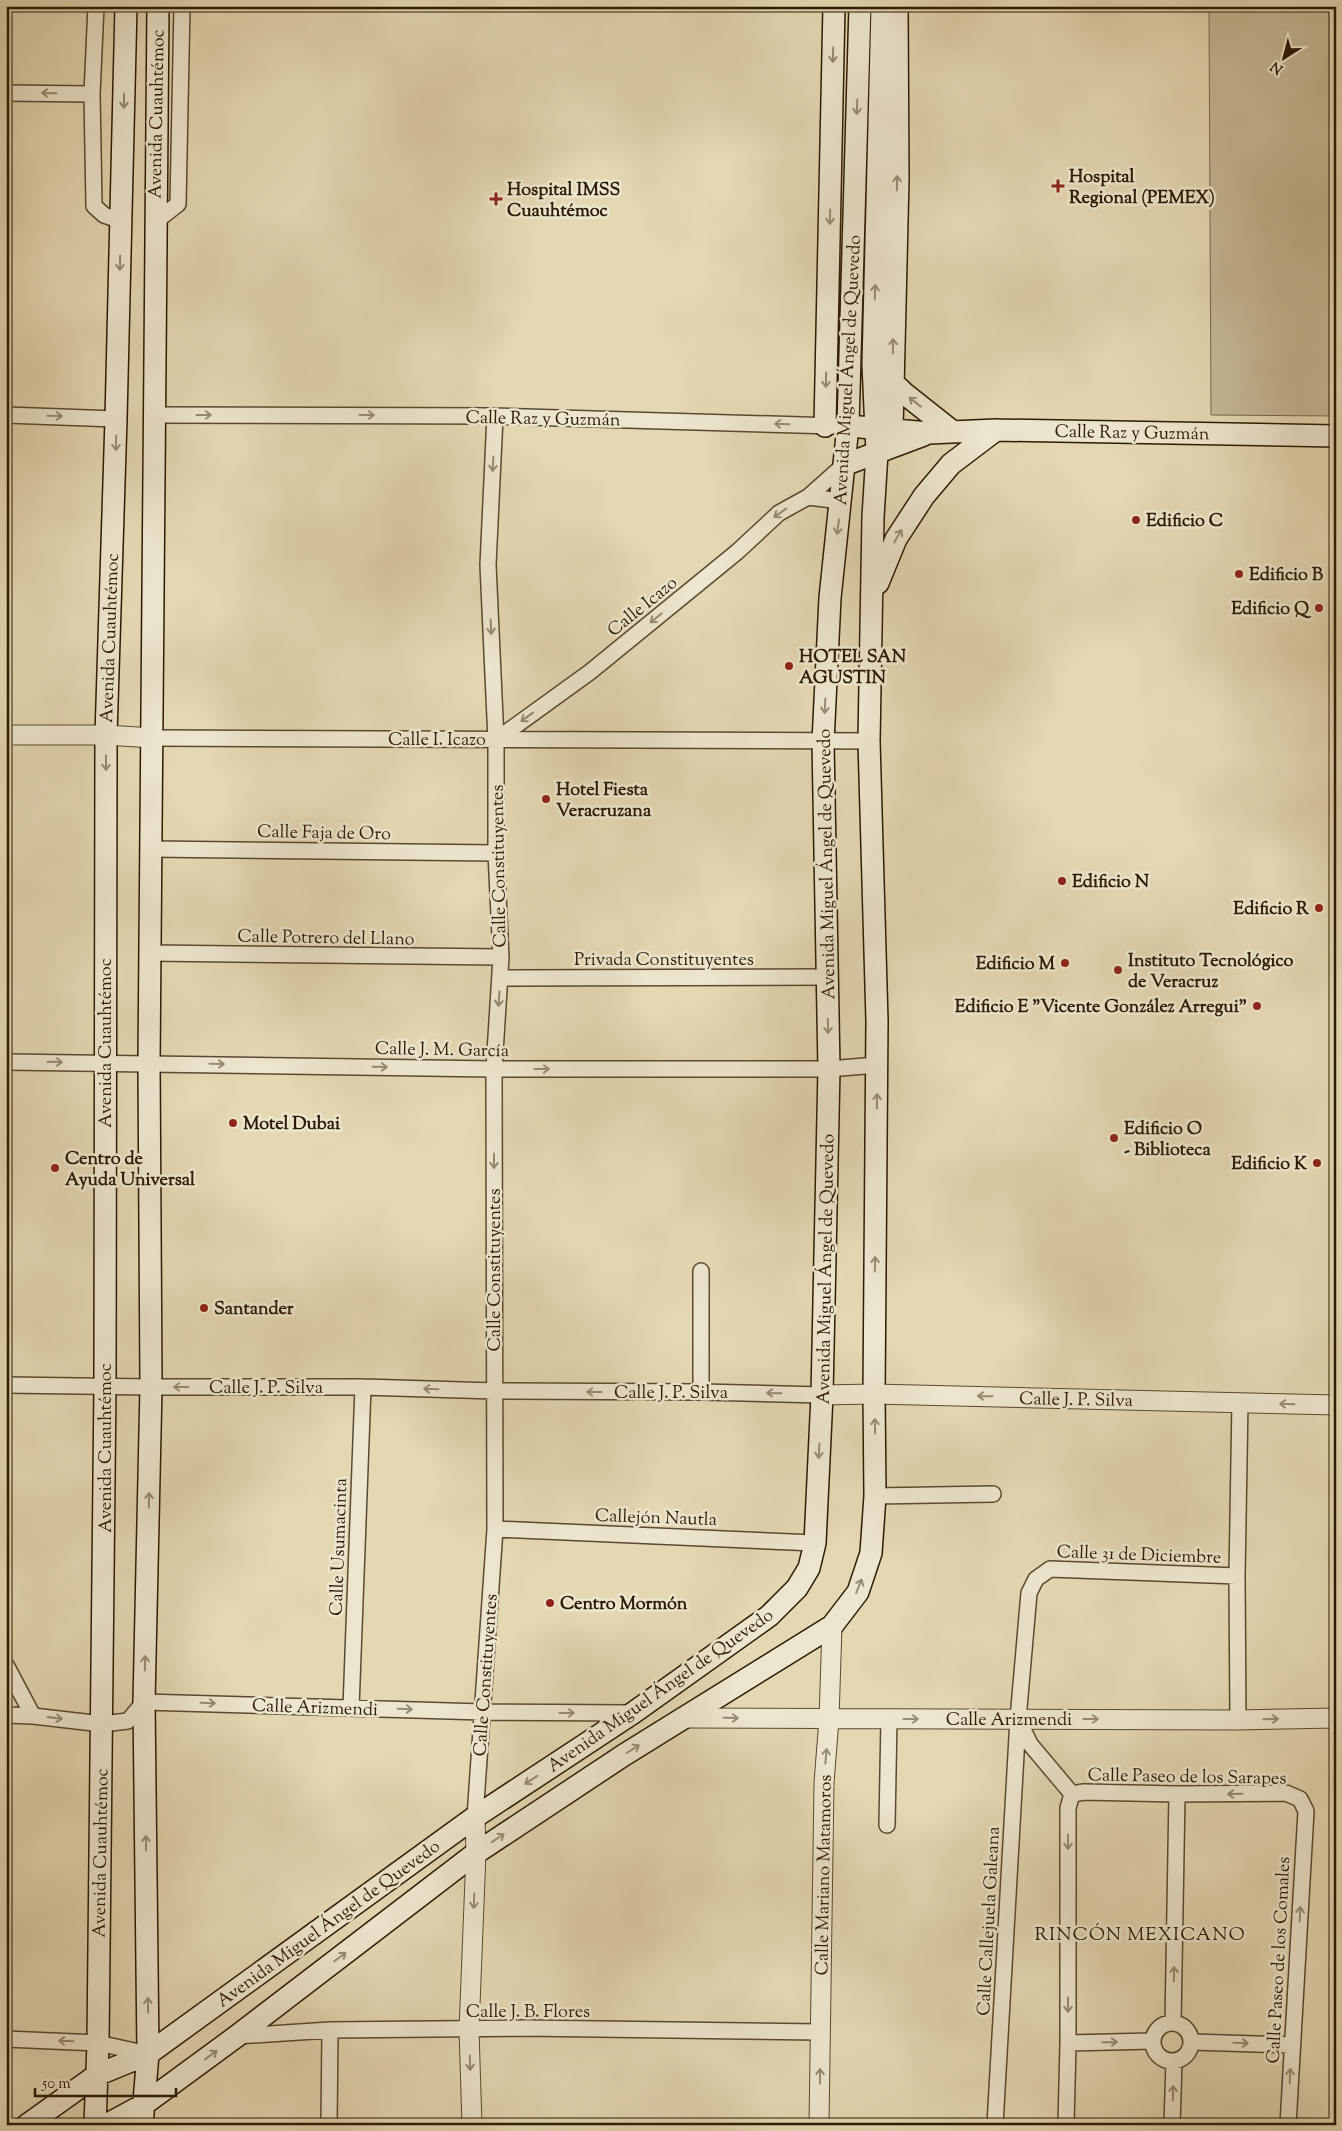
<svg xmlns="http://www.w3.org/2000/svg" width="1342" height="2131" font-family="'Sorts Mill Goudy',serif">
	<style>
		.green { fill: #c5b895; stroke: #786a4c }
		.lines { fill: none; stroke-linecap: round; stroke-linejoin: round }
		.minor-casing { stroke: #594a30; stroke-width: 18 }
		.tertiary-casing { stroke: #594a30; stroke-width: 21 }
		.secondary-casing { stroke: #2b1b04; stroke-width: 24 }
		.minor { stroke: #ede6ce; stroke-width: 15 }
		.tertiary { stroke: #ede6ce; stroke-width: 19 }
		.secondary { stroke: #ede6ce; stroke-width: 21 }
		.oneway { stroke: #968b73 }
		.poi-dot { fill: #8f2418; stroke: #ede6ce; stroke-width: 2 }
		.labels { text-anchor: middle; stroke-width: 5; stroke-linejoin: round; paint-order: stroke }
		.street-label { font-size: 18px; fill: #2b1b04; stroke: #ede6ce }
		.poi-label { font-size: 18px; font-weight: bold; fill: #2b1b04; stroke: #ede6ce; text-anchor: start }
		.neighbourhood-label { font-size: 19px; letter-spacing: 1px; fill: #2b1b04; stroke: #ede6ce }
	</style>
	<rect width="100%" height="100%" fill="#e4d8b3"/>
	<filter id="stains"><feTurbulence type="fractalNoise" baseFrequency=".004" numOctaves="4"/><feColorMatrix values="0 0 0 0 .2 0 0 0 0 .09 0 0 0 0 .02 0 0 0 .5 -.17"/></filter>
	<radialGradient id="worn" r=".72"><stop offset=".6" stop-color="#630" stop-opacity="0"/><stop offset="1" stop-color="#630" stop-opacity=".3"/></radialGradient>
	<!-- green -->
	<path class="green" d="M1209 6H1336V416L1211 415Z"/>
	<g class="lines">
		<defs>
			<path id="minor" d="M96 6 92 94 94 206 104 215 121 221
				M6 93 92 94
				M155 222 178 204 182 6
				M6 415 116 419
				M156 415 495 416 834 426
				M808 497 844 465
				M153 738 869 741
				M496 740 590 672 737 552 779 513 808 497 841 501
				M151 849 496 853
				M150 953 501 957
				M500 978 827 977
				M6 1062 494 1069H829L877 1065
				M6 1385 151 1387H363L495 1391 701 1392 822 1395
				M701 1392V1271
				M875 1496 993 1494
				M495 1529 815 1543
				M6 1665 33 1716
				M351 1708 363 1387
				M6 1715 33 1716 102 1724 128 1721 144 1702 483 1712 632 1713
				M1238 1720 1237 1576 1240 1402
				M1019 1721 1030 1744 1072 1794
				M1072 1794 1084 1792 1177 1794 1286 1793 1300 1799 1306 1811 1288 2125
				M475 1817 495 1529 494 1069 501 957 496 853V740L488 565 495 416
				M887 1825 889 1719
				M1153 2042a19 19 0 1 1 38 0a19 19 0 1 1-38 0Z
				M1173 2023 1177 1794
				M237 2036 330 2030 524 2028 820 2032
				M6 2039 98 2043 148 2054
				M1192 2042 1292 2045
				M1068 2043 1153 2041
				M329 2125 330 2030
				M995 2125 1018 1719 1029 1593 1036 1579 1050 1569 1237 1576
				M1066 2125 1068 2043V1808L1072 1794
				M1172 2125 1174 2062"/>
			<path id="tertiary" d="M6 735H106L153 738
				M822 1395 874 1394 1336 1405
				M682 1718 1238 1720 1336 1718
				M472 2125 469 2030 476 1853 475 1817
				M819 2125 824 1783 829 1719 832 1626"/>
			<path id="secondary" d="M886 376 905 394 953 432
				M825 426 834 6
				M860 427 929 433 996 430 1336 436
				M892 430 898 179 897 6
				M844 465 924 435
				M878 583 896 539 924 496 951 464 996 430
				M27 2125 97 2075 148 2054 475 1817 633 1713 769 1616 797 1588 809 1568 815 1543 822 1395 829 1069 823 742 830 598 848 426 860 6
				M95 2125 98 2043 105 1385 106 735 116 419 126 6
				M106 2125 143 2105 237 2036 476 1853 624 1755 832 1626 858 1592 871 1553 875 1496 874 1394 877 1021 869 741 873 517 877 453 873 364 882 6
				M142 2125 148 2054 144 1702 151 1387 149 1063 158 6"/>
		</defs>
		<!-- minor casing -->
		<use href="#minor" class="minor-casing"/>
		<!-- tertiary casing -->
		<use href="#tertiary" class="tertiary-casing"/>
		<!-- secondary casing -->
		<use href="#secondary" class="secondary-casing"/>
		<!-- minor -->
		<use href="#minor" class="minor"/>
		<!-- tertiary -->
		<use href="#tertiary" class="tertiary"/>
		<!-- secondary -->
		<use href="#secondary" class="secondary"/>
	</g>
	<!-- one-way arrows -->
	<defs><path id="oneway-shaft" d="M-6 0H5M1.5-3L5.5 0L1.5 3" fill="none" stroke-width="1.6" stroke-linecap="round" stroke-linejoin="round" transform="scale(1.25)"/></defs>
	<g class="oneway">
		<use href="#oneway-shaft" transform="translate(833 55) rotate(91)"/>
		<use href="#oneway-shaft" transform="translate(49 93) rotate(-179)"/>
		<use href="#oneway-shaft" transform="translate(124 101) rotate(91)"/>
		<use href="#oneway-shaft" transform="translate(857 107) rotate(92)"/>
		<use href="#oneway-shaft" transform="translate(897 183) rotate(-89)"/>
		<use href="#oneway-shaft" transform="translate(830 217) rotate(91)"/>
		<use href="#oneway-shaft" transform="translate(120 263) rotate(91)"/>
		<use href="#oneway-shaft" transform="translate(875 292) rotate(-88)"/>
		<use href="#oneway-shaft" transform="translate(893 346) rotate(-89)"/>
		<use href="#oneway-shaft" transform="translate(826 380) rotate(91)"/>
		<use href="#oneway-shaft" transform="translate(915 402) rotate(-142)"/>
		<use href="#oneway-shaft" transform="translate(204 415)"/>
		<use href="#oneway-shaft" transform="translate(367 415)"/>
		<use href="#oneway-shaft" transform="translate(55 416) rotate(1)"/>
		<use href="#oneway-shaft" transform="translate(782 424) rotate(-178)"/>
		<use href="#oneway-shaft" transform="translate(116 443) rotate(92)"/>
		<use href="#oneway-shaft" transform="translate(493 464) rotate(93)"/>
		<use href="#oneway-shaft" transform="translate(780 513) rotate(144)"/>
		<use href="#oneway-shaft" transform="translate(838 527) rotate(97)"/>
		<use href="#oneway-shaft" transform="translate(898 536) rotate(-60)"/>
		<use href="#oneway-shaft" transform="translate(656 618) rotate(141)"/>
		<use href="#oneway-shaft" transform="translate(491 627) rotate(87)"/>
		<use href="#oneway-shaft" transform="translate(825 706) rotate(93)"/>
		<use href="#oneway-shaft" transform="translate(527 717) rotate(144)"/>
		<use href="#oneway-shaft" transform="translate(106 763) rotate(90)"/>
		<use href="#oneway-shaft" transform="translate(499 999) rotate(94)"/>
		<use href="#oneway-shaft" transform="translate(828 1026) rotate(88)"/>
		<use href="#oneway-shaft" transform="translate(55 1062) rotate(1)"/>
		<use href="#oneway-shaft" transform="translate(217 1064) rotate(1)"/>
		<use href="#oneway-shaft" transform="translate(380 1067) rotate(1)"/>
		<use href="#oneway-shaft" transform="translate(542 1069)"/>
		<use href="#oneway-shaft" transform="translate(877 1101) rotate(-89)"/>
		<use href="#oneway-shaft" transform="translate(494 1161) rotate(90)"/>
		<use href="#oneway-shaft" transform="translate(875 1264) rotate(-89)"/>
		<use href="#oneway-shaft" transform="translate(181 1387) rotate(180)"/>
		<use href="#oneway-shaft" transform="translate(431 1389) rotate(-178)"/>
		<use href="#oneway-shaft" transform="translate(594 1392) rotate(-180)"/>
		<use href="#oneway-shaft" transform="translate(774 1393) rotate(-179)"/>
		<use href="#oneway-shaft" transform="translate(985 1396) rotate(-179)"/>
		<use href="#oneway-shaft" transform="translate(1287 1404) rotate(-178)"/>
		<use href="#oneway-shaft" transform="translate(875 1426) rotate(-91)"/>
		<use href="#oneway-shaft" transform="translate(819 1451) rotate(93)"/>
		<use href="#oneway-shaft" transform="translate(149 1500) rotate(-89)"/>
		<use href="#oneway-shaft" transform="translate(859 1586) rotate(-68)"/>
		<use href="#oneway-shaft" transform="translate(145 1663) rotate(-89)"/>
		<use href="#oneway-shaft" transform="translate(208 1703) rotate(2)"/>
		<use href="#oneway-shaft" transform="translate(405 1709) rotate(2)"/>
		<use href="#oneway-shaft" transform="translate(567 1713)"/>
		<use href="#oneway-shaft" transform="translate(55 1718) rotate(7)"/>
		<use href="#oneway-shaft" transform="translate(731 1718) rotate(1)"/>
		<use href="#oneway-shaft" transform="translate(911 1719)"/>
		<use href="#oneway-shaft" transform="translate(1091 1719)"/>
		<use href="#oneway-shaft" transform="translate(1271 1719) rotate(-1)"/>
		<use href="#oneway-shaft" transform="translate(633 1749) rotate(-32)"/>
		<use href="#oneway-shaft" transform="translate(826 1756) rotate(-85)"/>
		<use href="#oneway-shaft" transform="translate(531 1780) rotate(147)"/>
		<use href="#oneway-shaft" transform="translate(1235 1794) rotate(179)"/>
		<use href="#oneway-shaft" transform="translate(498 1838) rotate(-34)"/>
		<use href="#oneway-shaft" transform="translate(1068 1842) rotate(90)"/>
		<use href="#oneway-shaft" transform="translate(146 1843) rotate(-91)"/>
		<use href="#oneway-shaft" transform="translate(474 1901) rotate(92)"/>
		<use href="#oneway-shaft" transform="translate(1300 1914) rotate(-87)"/>
		<use href="#oneway-shaft" transform="translate(340 1957) rotate(-37)"/>
		<use href="#oneway-shaft" transform="translate(1174 1974) rotate(-89)"/>
		<use href="#oneway-shaft" transform="translate(148 2005) rotate(-91)"/>
		<use href="#oneway-shaft" transform="translate(1068 2005) rotate(90)"/>
		<use href="#oneway-shaft" transform="translate(66 2041) rotate(-178)"/>
		<use href="#oneway-shaft" transform="translate(1110 2042) rotate(-1)"/>
		<use href="#oneway-shaft" transform="translate(1241 2043) rotate(2)"/>
		<use href="#oneway-shaft" transform="translate(211 2055) rotate(-36)"/>
		<use href="#oneway-shaft" transform="translate(470 2063) rotate(89)"/>
		<use href="#oneway-shaft" transform="translate(820 2076) rotate(-89)"/>
		<use href="#oneway-shaft" transform="translate(1290 2076) rotate(-88)"/>
		<use href="#oneway-shaft" transform="translate(1173 2093) rotate(-89)"/>
	</g>
	<!-- markers -->
	<g class="poi-dot">
		<path d="M1055.5 178.5h5v5h5v5h-5v5h-5v-5h-5v-5h5z"/>
		<path d="M493.5 191.5h5v5h5v5h-5v5h-5v-5h-5v-5h5z"/>
		<circle cx="1136" cy="520" r="5"/>
		<circle cx="1239" cy="574" r="5"/>
		<circle cx="1319" cy="608" r="5"/>
		<circle cx="789" cy="666" r="5"/>
		<circle cx="546" cy="799" r="5"/>
		<circle cx="1062" cy="881" r="5"/>
		<circle cx="1319" cy="908" r="5"/>
		<circle cx="1065" cy="963" r="5"/>
		<circle cx="1118" cy="970" r="5"/>
		<circle cx="1257" cy="1006" r="5"/>
		<circle cx="233" cy="1123" r="5"/>
		<circle cx="1114" cy="1138" r="5"/>
		<circle cx="1317" cy="1163" r="5"/>
		<circle cx="55" cy="1168" r="5"/>
		<circle cx="204" cy="1308" r="5"/>
		<circle cx="550" cy="1603" r="5"/>
	</g>
	<g class="labels">
		<!-- street labels -->
		<g class="street-label">
			<text transform="translate(156 114) rotate(-89)" y="6">Avenida Cuauhtémoc</text>
			<text transform="translate(847 370) rotate(-87)" y="6">Avenida Miguel Ángel de Quevedo</text>
			<text transform="translate(543 418) rotate(1)" y="6">Calle Raz y Guzmán</text>
			<text transform="translate(1132 432) rotate(1)" y="6">Calle Raz y Guzmán</text>
			<text transform="translate(642 606) rotate(-39)" y="6">Calle Icazo</text>
			<text transform="translate(109 638) rotate(-88)" y="6">Avenida Cuauhtémoc</text>
			<text x="437" y="745">Calle I. Icazo</text>
			<text transform="translate(324 832) rotate(1)" y="6">Calle Faja de Oro</text>
			<text transform="translate(826 864) rotate(-91)" y="6">Avenida Miguel Ángel de Quevedo</text>
			<text transform="translate(498 866) rotate(-91)" y="6">Calle Constituyentes</text>
			<text transform="translate(326 937) rotate(1)" y="6">Calle Potrero del Llano</text>
			<text x="664" y="965">Privada Constituyentes</text>
			<text transform="translate(105 1043) rotate(-90)" y="6">Avenida Cuauhtémoc</text>
			<text transform="translate(442 1049) rotate(1)" y="6">Calle J. M. García</text>
			<text transform="translate(825 1269) rotate(-89)" y="6">Avenida Miguel Ángel de Quevedo</text>
			<text transform="translate(494 1270) rotate(-90)" y="6">Calle Constituyentes</text>
			<text x="266" y="1393">Calle J. P. Silva</text>
			<text x="671" y="1398">Calle J. P. Silva</text>
			<text transform="translate(1076 1399) rotate(1)" y="6">Calle J. P. Silva</text>
			<text transform="translate(105 1448) rotate(-90)" y="6">Avenida Cuauhtémoc</text>
			<text transform="translate(656 1517) rotate(2)" y="6">Callejón Nautla</text>
			<text transform="translate(338 1547) rotate(-88)" y="6">Calle Usumacinta</text>
			<text transform="translate(1139 1554) rotate(2)" y="6">Calle 31 de Diciembre</text>
			<text transform="translate(485 1675) rotate(-86)" y="6">Calle Constituyentes</text>
			<text transform="translate(660 1690) rotate(-35)" y="6">Avenida Miguel Ángel de Quevedo</text>
			<text transform="translate(315 1707) rotate(2)" y="6">Calle Arizmendi</text>
			<text x="1009" y="1725">Calle Arizmendi</text>
			<text transform="translate(1187 1776) rotate(1)" y="6">Calle Paseo de los Sarapes</text>
			<text transform="translate(100 1853) rotate(-89)" y="6">Avenida Cuauhtémoc</text>
			<text transform="translate(823 1875) rotate(-89)" y="6">Calle Mariano Matamoros</text>
			<text transform="translate(988 1921) rotate(-87)" y="6">Calle Callejuela Galeana</text>
			<text transform="translate(328 1923) rotate(-36)" y="6">Avenida Miguel Ángel de Quevedo</text>
			<text transform="translate(1278 1960) rotate(-87)" y="6">Calle Paseo de los Comales</text>
			<text x="528" y="2017">Calle J. B. Flores</text>
		</g>
		<!-- poi labels -->
		<g class="poi-label">
			<text x="1069" y="182">Hospital<tspan x="1069" dy="21">Regional (PEMEX)</tspan></text>
			<text x="507" y="195">Hospital IMSS<tspan x="507" dy="21">Cuauhtémoc</tspan></text>
			<text x="1146" y="526">Edificio C</text>
			<text x="1249" y="580">Edificio B</text>
			<text x="1309" y="614" text-anchor="end">Edificio Q</text>
			<text x="799" y="662">HOTEL SAN<tspan x="799" dy="21">AGUSTIN</tspan></text>
			<text x="556" y="795">Hotel Fiesta<tspan x="556" dy="21">Veracruzana</tspan></text>
			<text x="1072" y="887">Edificio N</text>
			<text x="1309" y="914" text-anchor="end">Edificio R</text>
			<text x="1128" y="966">Instituto Tecnológico<tspan x="1128" dy="21">de Veracruz</tspan></text>
			<text x="1055" y="969" text-anchor="end">Edificio M</text>
			<text x="1247" y="1012" text-anchor="end">Edificio E "Vicente González Arregui"</text>
			<text x="243" y="1129">Motel Dubai</text>
			<text x="1124" y="1134">Edificio O<tspan x="1124" dy="21">- Biblioteca</tspan></text>
			<text x="65" y="1164">Centro de<tspan x="65" dy="21">Ayuda Universal</tspan></text>
			<text x="1307" y="1169" text-anchor="end">Edificio K</text>
			<text x="214" y="1314">Santander</text>
			<text x="560" y="1609">Centro Mormón</text>
		</g>
		<!-- neighbourhood labels -->
		<g class="neighbourhood-label">
			<text x="1140" y="1940">RINCÓN MEXICANO</text>
		</g>
	</g>
	<!-- margin -->
	<rect width="1342" height="2131" fill="none" stroke="#e4d8b3" stroke-width="25"/>
	<rect x="8" y="8" width="1327" height="2116" fill="none" stroke="#2b1b04" stroke-width="2.5"/>
	<rect x="12" y="12" width="1317" height="2106" fill="none" stroke="#2b1b04"/>
	<!-- north arrow -->
	<g transform="translate(1284 58) rotate(216)" stroke="#ede6ce" stroke-width="4" paint-order="stroke">
	<path d="M0-4L9 19L0 12L-9 19Z" fill="#2b1b04"/>
	<text y="-8" font-size="14" font-weight="bold" text-anchor="middle" fill="#2b1b04">N</text>
	</g>
	<!-- scale -->
	<path d="M35 2088v8h141v-8" fill="none" stroke="#2b1b04" stroke-width="2.5"/>
	<text x="42" y="2088" font-size="15" fill="#2b1b04" stroke="#ede6ce" stroke-width="4" paint-order="stroke">50 m</text>
	<rect width="100%" height="100%" filter="url(#stains)"/>
	<rect width="100%" height="100%" fill="url(#worn)"/>
</svg>
